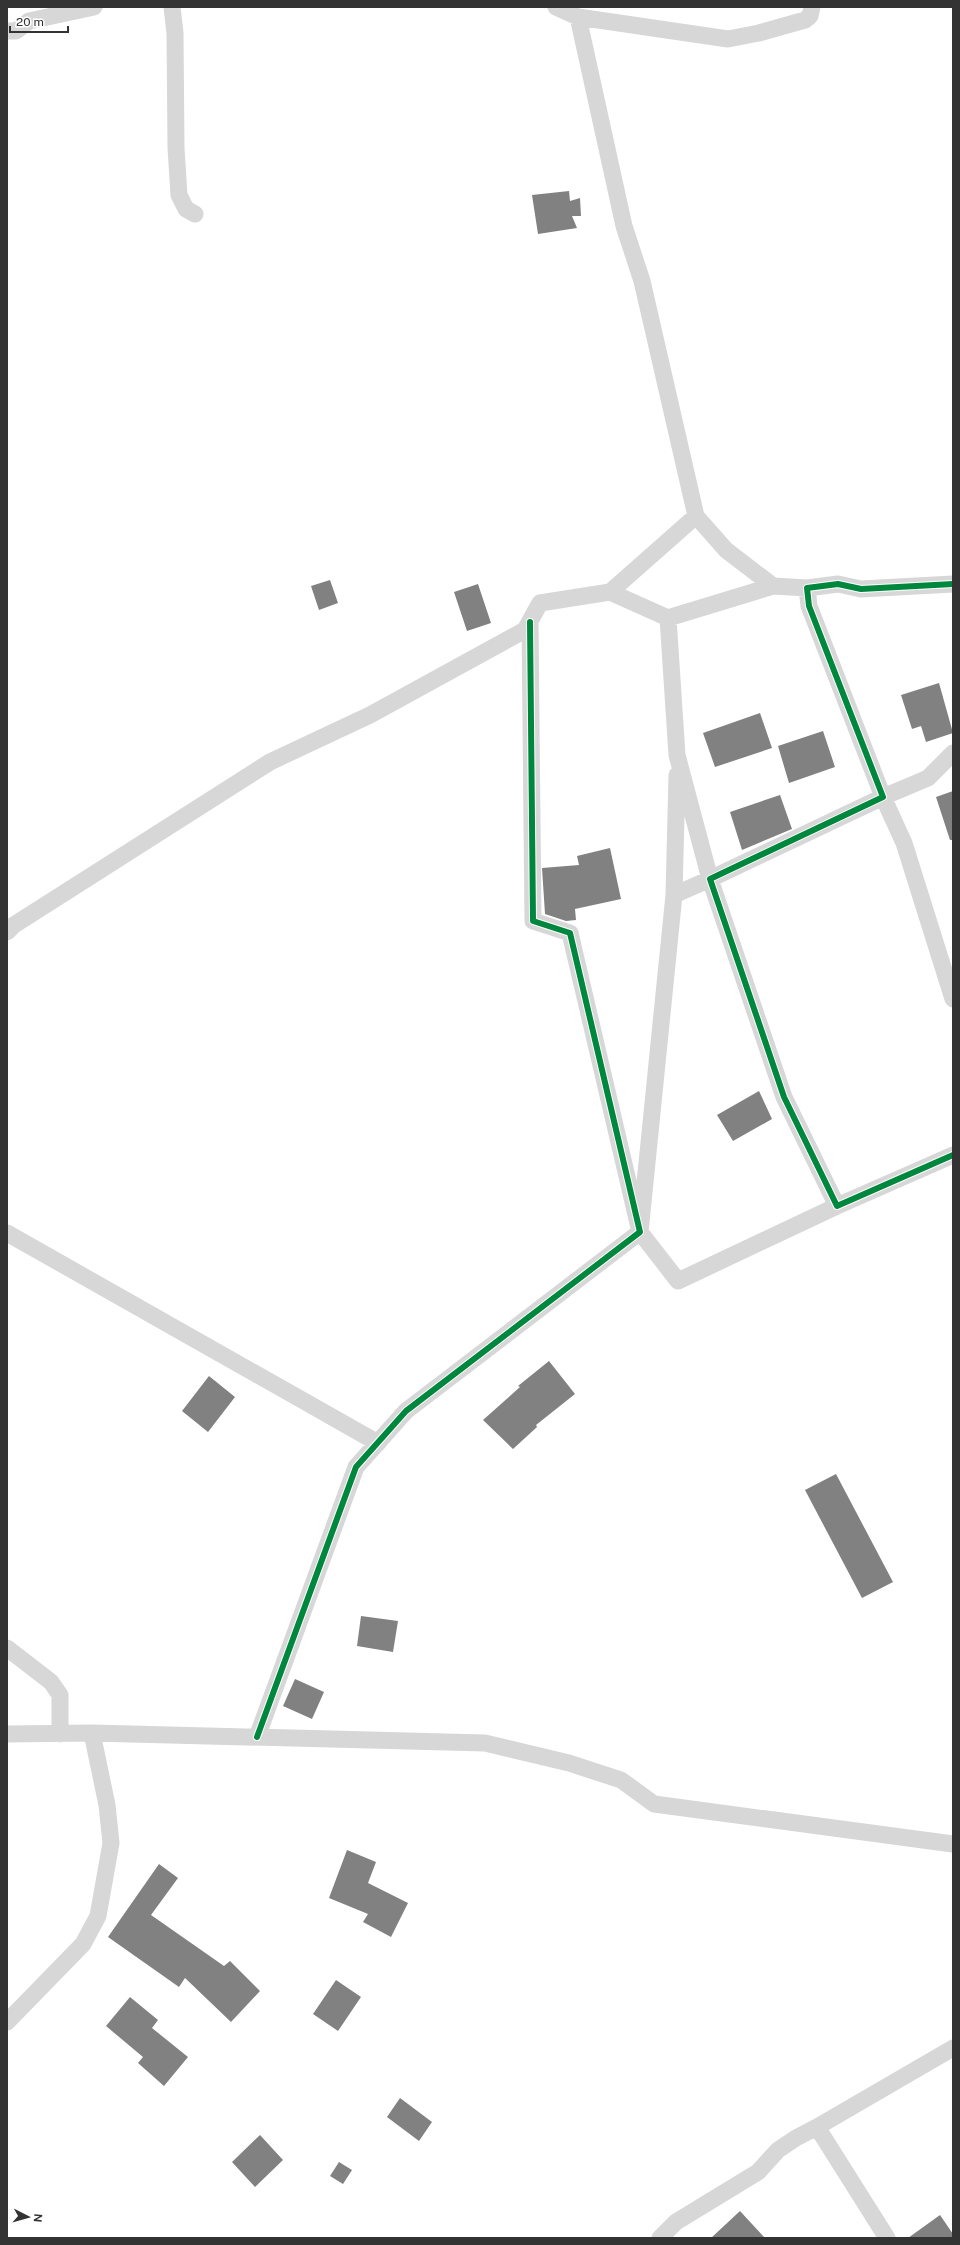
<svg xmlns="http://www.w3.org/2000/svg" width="960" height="2245" font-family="'Public Sans',sans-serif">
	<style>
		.building { fill: #818181 }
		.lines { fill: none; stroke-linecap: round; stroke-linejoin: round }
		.minor { stroke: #d7d7d7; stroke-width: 17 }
		.cycleway-casing { stroke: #fff; stroke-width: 8 }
		.cycleway { stroke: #00873e; stroke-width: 6 }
	</style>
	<rect width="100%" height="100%" fill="#fff"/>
	<!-- building -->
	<path class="building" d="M569 191 570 201 580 198 581 216H572L577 228 538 234 532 195Z
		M330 580 338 603 319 610 311 586Z
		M478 584 491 623 467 631 454 592Z
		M939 683 953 733 926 742 921 726 912 729 901 695Z
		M760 713 772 748 715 767 703 733Z
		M823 731 835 767 789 783 778 746Z
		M953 791V840H950L936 797Z
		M780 795 792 829 742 850 730 812Z
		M610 848 621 899 575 909 576 920 566 921 545 914 542 868 579 865 577 856Z
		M759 1091 772 1119 733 1141 717 1115Z
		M549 1361 575 1394 536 1425 537 1427 513 1449 483 1420 520 1387 518 1386Z
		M209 1376 235 1397 208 1432 182 1411Z
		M836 1474 893 1582 862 1598 805 1490Z
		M361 1616 398 1621 393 1652 357 1646Z
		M295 1679 324 1692 312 1719 283 1706Z
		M347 1850 376 1862 368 1883 408 1903 391 1937 363 1922 368 1914 329 1898Z
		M159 1864 178 1878 151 1915 224 1966 230 1961 260 1991 231 2022 185 1978 179 1987 108 1937Z
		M336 1980 361 1997 338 2031 313 2014Z
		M130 1997 158 2020 152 2028 188 2057 164 2086 138 2063 143 2057 106 2026Z
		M400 2098 432 2122 419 2141 387 2117Z
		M260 2135 283 2160 255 2187 232 2162Z
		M339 2162 352 2170 343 2184 330 2176Z
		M740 2211 765 2238H711Z
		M940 2215 953 2234V2238H908Z"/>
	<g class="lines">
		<!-- minor -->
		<path class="minor" d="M172 7 175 33 176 148 179 195 186 209 195 214
			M556 7 578 17 624 226 642 281 696 516 610 592
			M578 17 728 39 759 33 805 20 810 16 812 7
			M7 31H16L29 21 94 7
			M696 516 726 550 773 586
			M953 584 861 589 838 584 807 588 809 606 883 797 710 879 784 1097 837 1206 953 1155
			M668 618 677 755 710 879 674 895 640 1232 678 1281 837 1206
			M953 753 928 778 883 797 904 843 953 999
			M674 895 677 775
			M7 932 14 925 270 762 370 715 525 630 540 603 610 592 668 618 773 586 807 588
			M7 1233 378 1443
			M7 1648 51 1682 60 1695V1734
			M7 1734 92 1733 485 1743 569 1763 621 1780 654 1804 953 1844
			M257 1737 356 1467 406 1411 640 1232 570 933 533 921 530 622
			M7 2022 83 1944 98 1916 111 1843 107 1805 92 1733
			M660 2238 676 2222 758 2172 778 2150 796 2138 817 2127
			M887 2238 817 2127 953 2048"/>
		<defs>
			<path id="cycleway" d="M953 584 861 589 838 584 807 588 809 606 883 797 710 879 784 1097 837 1206 953 1155
				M257 1737 356 1467 406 1411 640 1232 570 933 533 921 530 622"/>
		</defs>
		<!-- cycleway casing -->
		<use href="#cycleway" class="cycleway-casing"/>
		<!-- cycleway -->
		<use href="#cycleway" class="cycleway"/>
	</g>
	<!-- border -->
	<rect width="960" height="2245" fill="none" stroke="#333333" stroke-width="16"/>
	<!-- north arrow -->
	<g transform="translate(28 2217) rotate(96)" stroke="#ffffff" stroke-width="3" paint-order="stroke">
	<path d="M0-3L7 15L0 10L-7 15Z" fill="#333333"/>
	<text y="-6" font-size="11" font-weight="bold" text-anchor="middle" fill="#333333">N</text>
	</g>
	<!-- scale -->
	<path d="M10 26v6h58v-6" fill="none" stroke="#333333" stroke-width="2"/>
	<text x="16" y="26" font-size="12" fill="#333333" stroke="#ffffff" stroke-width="3" paint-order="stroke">20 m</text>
</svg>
